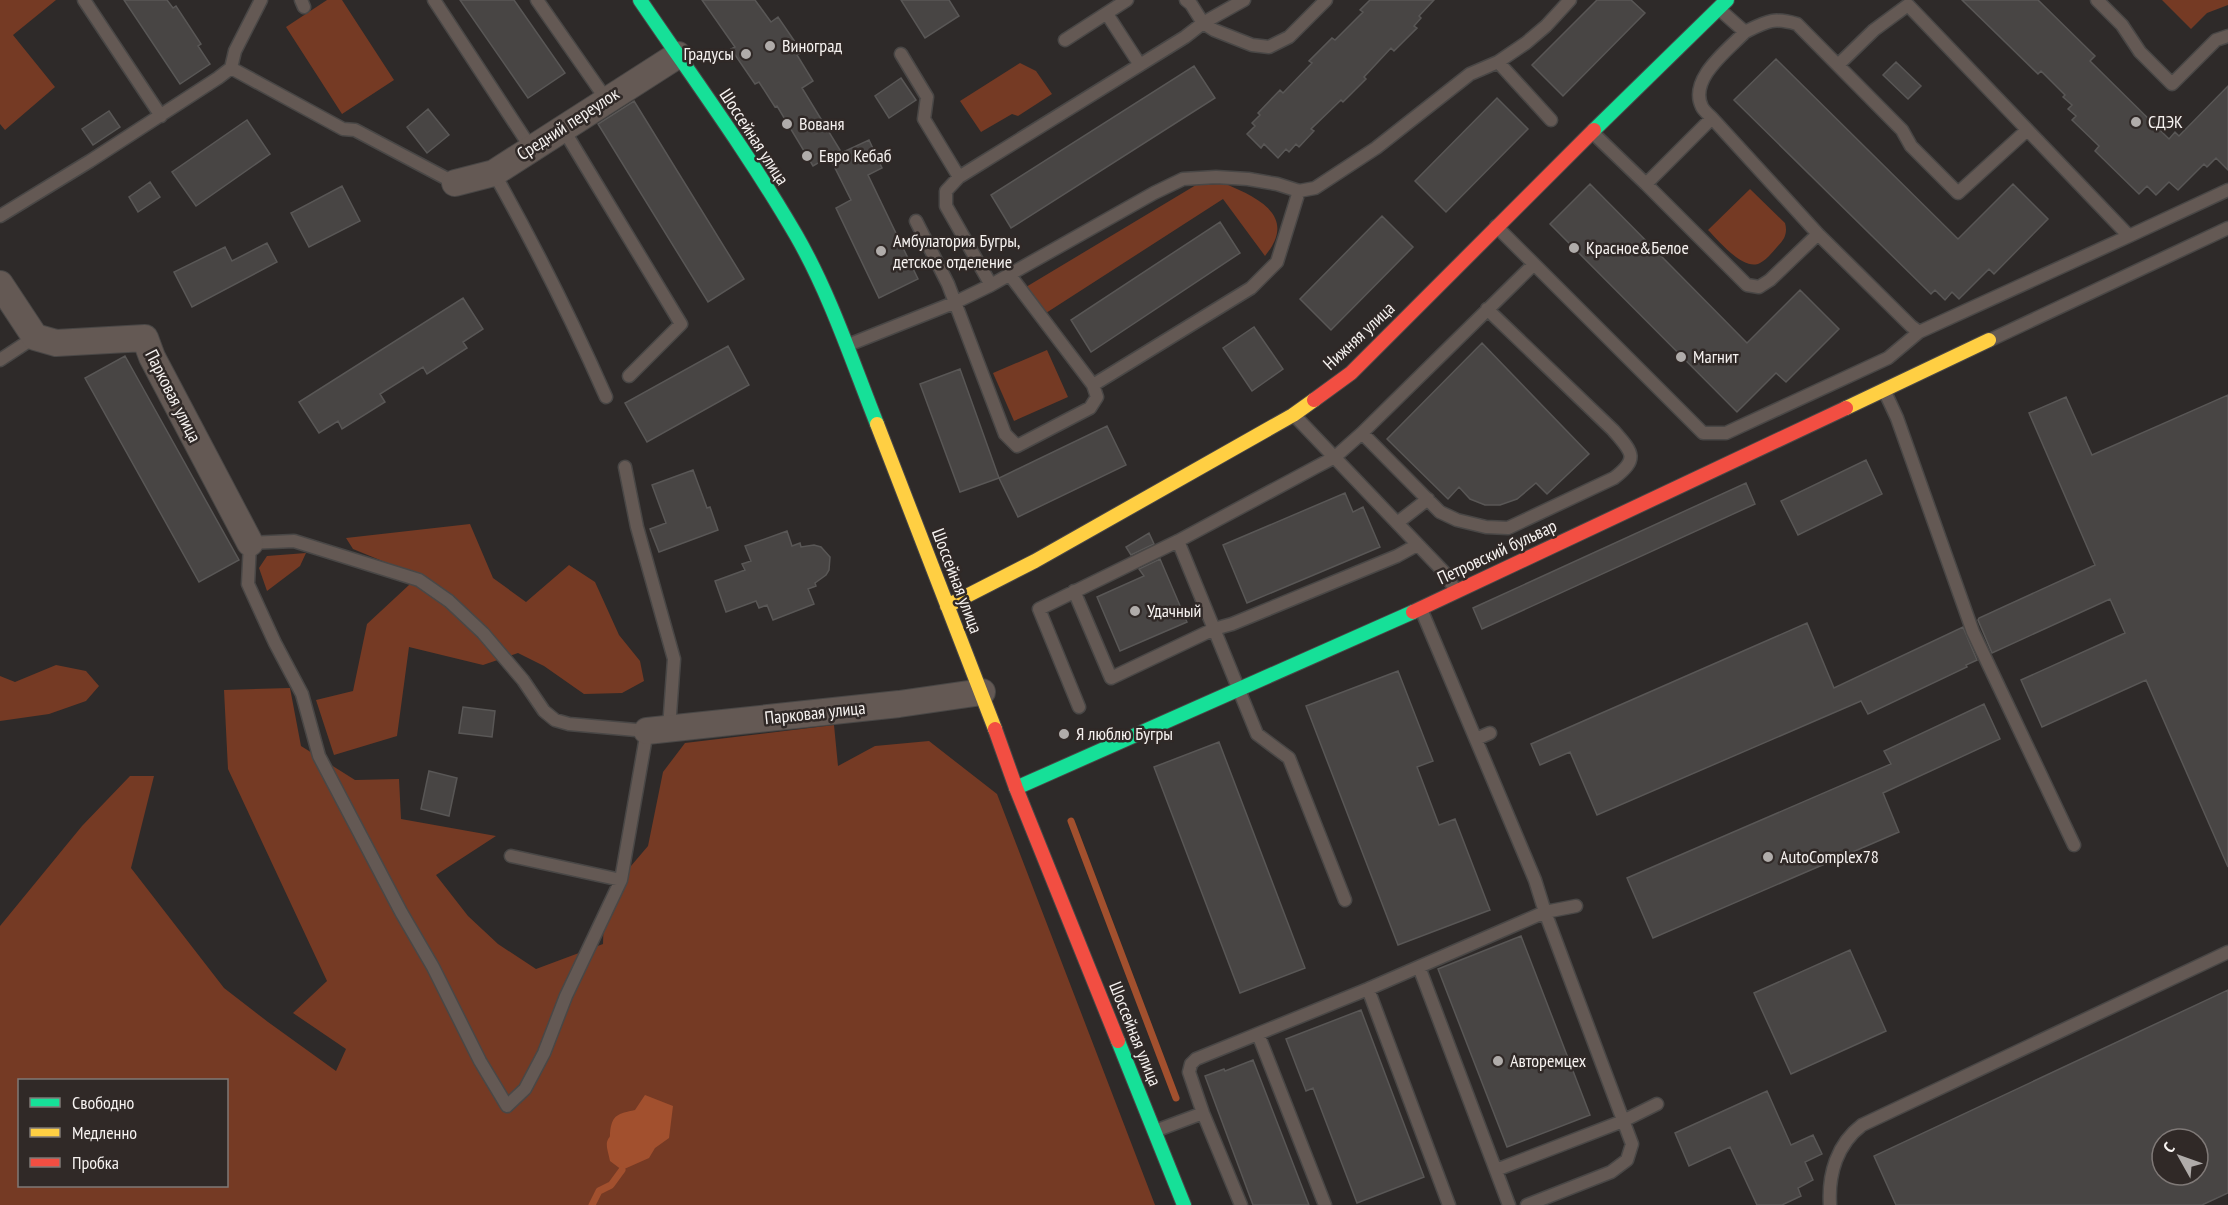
<svg xmlns="http://www.w3.org/2000/svg" width="2228" height="1205" font-family="'PT Sans Narrow',sans-serif">
	<style>
		.green { fill: #753a24; fill-rule: evenodd }
		.water { fill: #a2502e }
		.lines { fill: none; stroke-linecap: round; stroke-linejoin: round }
		.stream { stroke: #a2502e; stroke-width: 7 }
		.building { fill: #484544; stroke: #595756; stroke-width: 1.5; fill-rule: evenodd }
		.lane-casing { stroke: #494746; stroke-width: 15 }
		.street-casing { stroke: #494746; stroke-width: 28 }
		.fast-casing { stroke: #494746; stroke-width: 16 }
		.slow-casing { stroke: #494746; stroke-width: 16 }
		.jam-casing { stroke: #494746; stroke-width: 16 }
		.lane { stroke: #645954; stroke-width: 12 }
		.street { stroke: #645954; stroke-width: 26 }
		.fast { stroke: #16e098; stroke-width: 14 }
		.slow { stroke: #ffcf43; stroke-width: 14 }
		.jam { stroke: #f24e42; stroke-width: 14 }
		.poi-dot { fill: #b0acaa; stroke: #302927; stroke-width: 2 }
		.labels { text-anchor: middle; stroke-width: 5; stroke-linejoin: round; paint-order: stroke }
		.poi-label { font-size: 18px; fill: #f6f2f0; stroke: #302927; text-anchor: start }
		.street-label { font-size: 18px; fill: #f6f2f0; stroke: #302927 }
	</style>
	<rect width="100%" height="100%" fill="#2e2a29"/>
	<!-- green -->
	<path class="green" d="M0 0H56L13 35 55 87 5 130 0 124Z
		M327 0H342L394 80 342 114 286 27Z
		M2162 0H2228V5L2207 13 2191 29Z
		M1020 63 1036 71 1052 94 1018 116 1012 114 981 132 960 101Z
		M1226 184C1258 198 1298 216 1265 256L1223 199 1046 313 1026 287 1196 185Z
		M1750 189 1785 223C1788 234 1784 240 1777 247 1772 253 1766 260 1760 263 1744 272 1718 240 1708 230Z
		M1047 350 1068 397 1014 421 993 373Z
		M470 524 493 578 526 602 569 565 595 582 619 635 640 661 644 681 622 693 584 694 544 666 518 653 483 665 409 647 397 736 334 755 316 700 353 691 367 624 409 585 414 574 353 549 346 538Z
		M306 553 300 566 267 591 259 568 267 556Z
		M56 665 86 671 99 686 86 701 49 714 0 721V676L15 682Z
		M290 688 301 746 355 780 399 779 401 819 496 836 436 875 468 916 498 944 536 969 603 944 604 909 625 873 648 846 663 772 685 743 834 725 838 766 875 746 929 741 997 794 1155 1205H0V926L82 826 130 776H154L131 868 224 988 268 1022 336 1071 346 1049 293 1013 327 981 228 769 224 690ZM20 1080H226V1186H20Z"/>
	<!-- water -->
	<path class="water" d="M645 1095 673 1106 669 1138 655 1148 649 1158 622 1170 610 1161C609 1155 606 1147 607 1142 609 1135 610 1140 610 1133 612 1114 618 1114 635 1110Z"/>
	<g class="lines">
		<!-- stream -->
		<path class="stream" d="M1071 821 1176 1098
			M592 1205 599 1191 611 1185 622 1170"/>
	</g>
	<!-- building -->
	<path class="building" d="M124 0H167L173 8 176 6 201 44 198 46 210 64 180 84Z
		M460 0H514L565 73 528 98Z
		M702 0H755L771 22 778 17 802 52 797 55 813 81 802 88 840 150 813 166 777 106 775 107 759 82 755 84 731 49 735 47Z
		M901 0H949L959 16 925 38Z
		M1370 0H1434L1419 16 1421 18 1414 26 1417 28 1394 51 1391 48 1364 77 1366 79 1343 102 1341 100 1311 129 1314 131 1299 147 1296 144 1289 152 1286 149 1278 158 1264 144 1261 148 1247 134 1255 126 1252 123 1260 115 1258 113 1280 90 1283 93 1312 63 1309 61 1332 38 1335 40 1363 12 1360 10Z
		M1597 0H1631L1645 13 1563 96 1532 65Z
		M1962 0H2038L2095 56 2090 61 2169 139 2175 132 2179 136 2228 86V170L2216 158 2207 167 2204 164 2178 190 2169 182 2156 195 2147 186 2139 194 2095 151 2099 146 2072 120 2076 116 2068 109 2072 105 2063 97 2065 95 2041 71 2038 74Z
		M1776 59 1958 239 2013 184 2048 219 1994 274 1989 269 1959 299 1952 292 1945 300 1935 290 1931 294 1734 100Z
		M1896 62 1921 86 1908 99 1883 75Z
		M1194 66 1215 98 1011 228 991 195Z
		M901 78 916 100 889 118 875 96Z
		M1497 98 1528 129 1446 212 1415 181Z
		M634 101 744 279 708 302 598 124Z
		M428 109 449 135 427 153 407 127Z
		M109 111 120 127 93 145 82 129Z
		M247 120 270 154 196 206 172 172Z
		M869 140 882 168 868 175 918 279 879 298 836 208 851 200 830 158Z
		M150 182 160 197 138 212 129 197Z
		M1590 184 1747 343 1800 290 1839 329 1786 382 1776 373 1737 412 1550 224Z
		M342 186 360 221 309 247 291 213Z
		M1382 216 1413 247 1331 330 1300 299Z
		M1220 222 1240 253 1091 352 1071 320Z
		M267 243 277 262 192 307 174 272 225 247 232 261Z
		M463 298 483 329 463 342 467 348 427 374 423 367 380 394 385 402 342 429 338 421 319 433 299 402Z
		M1254 327 1283 369 1252 391 1223 348Z
		M1482 343 1589 454 1547 494 1536 483 1517 499 1500 505H1485L1470 499 1459 487 1448 499 1387 439Z
		M728 346 749 385 647 442 625 403Z
		M125 356 239 560 199 582 85 378Z
		M960 369 999 478 960 492 920 384Z
		M2228 395V867L2146 680 2042 727 2021 680 2125 633 2110 599 1992 653 1978 620 1979 618 2095 565 2029 413 2066 397 2092 455Z
		M1107 426 1126 465 1018 517 999 478Z
		M1866 460 1882 494 1798 535 1781 501Z
		M693 470 707 508 710 507 718 530 659 552 650 529 666 523 652 485Z
		M1746 483 1755 504 1482 629 1473 608Z
		M1345 493 1353 512 1363 507 1380 547 1247 603 1223 545Z
		M787 531 792 546 800 543 801 547 814 545 821 547 830 557 829 570 826 575 815 583 816 586 808 589 814 604 773 620 767 605 759 608 756 601 726 612 715 581 745 570 742 564 751 561 745 546Z
		M1149 533 1154 544 1131 555 1126 547Z
		M1160 559 1187 622 1120 651 1097 597 1144 576 1139 569Z
		M1807 623 1834 688 1963 627 1977 660 1966 665 1967 667 1868 714 1861 701 1597 815 1570 752 1540 765 1531 744Z
		M1398 671 1433 761 1417 767 1439 825 1455 819 1490 910 1398 945 1306 706Z
		M1984 704 2000 739 1883 793 1899 832 1653 938 1627 878 1891 764 1884 751Z
		M463 707 495 711 492 737 459 733Z
		M1219 742 1305 968 1240 993 1154 767Z
		M429 771 457 778 449 816 421 809Z
		M1521 936 1590 1115 1507 1147 1438 969Z
		M1850 950 1886 1031 1791 1074 1754 993Z
		M2228 990V1193L2202 1205H1896L1874 1156ZM2162 1139H2198V1175H2162Z
		M1361 1010 1424 1177 1357 1203 1313 1088 1306 1091 1286 1039Z
		M1253 1060 1309 1205H1253L1205 1076 1224 1069 1225 1071Z
		M1767 1091 1791 1145 1813 1135 1822 1154 1805 1162 1813 1180 1798 1188 1801 1196 1782 1205H1757L1730 1147 1689 1166 1675 1133Z"/>
	<g class="lines">
		<defs>
			<path id="lane" d="M84 0 161 116
				M301 0 304 7
				M434 0 531 148
				M537 0 606 99
				M1186 0 1191 4 1203 23 1214 30 1252 45 1269 47 1289 37 1326 0
				M2097 0 2122 25 2140 52 2172 84 2216 40 2228 36
				M1107 14 1140 65
				M1745 32C1767 21 1773 17 1797 24L1902 130 1911 146 1958 193 2026 131
				M1065 40 1127 0
				M901 54 927 97 924 119 959 177
				M1498 62 1551 120
				M1838 65 1874 30 1908 5 2129 236 2228 190
				M231 68 343 129 355 130 455 183
				M1712 118C1709 115 1704 111 1702 107 1688 79 1728 50 1745 32L1719 9
				M562 127 681 324 629 376
				M494 173C535 246 572 320 606 397
				M1646 184 1747 285 1759 287 1770 280 1818 234
				M0 216 90 161 218 78 231 68 235 51 261 0
				M916 221 948 284 1005 434 1017 446 1090 408 1097 397 1093 385 1009 274
				M1496 226 1703 433H1726L1888 358 1919 332 1911 326 1818 234 1712 118 1646 184 1593 133
				M991 285 946 206V191L959 177 1185 37 1203 23 1244 0
				M1919 332 2129 236
				M1990 340 2228 228
				M848 345 956 302 991 285 1154 193 1183 179 1216 177 1248 179 1277 184 1299 191 1315 188 1376 148 1470 74 1498 62 1526 43 1546 26 1570 0
				M0 360 35 337
				M1093 385 1251 288 1277 262 1299 191
				M1884 390 1897 418 1973 632 2074 845
				M1294 415 1443 571 1455 589
				M1362 433 1440 512 1457 520 1486 527 1508 528 1614 478C1640 458 1632 452 1613 430L1487 309
				M625 467 637 527 674 659 669 728
				M1397 523 1428 499
				M1178 541 1257 734 1289 758 1345 900
				M1074 591 1111 678 1214 629 1232 624 1397 556 1417 545
				M1421 609 1535 880 1545 912 1576 906
				M1079 707 1039 609 1178 541 1316 467 1335 457 1362 433 1533 265
				M1476 739 1490 733
				M511 856 621 880 647 731 569 724 555 720 544 711 523 680 483 633 449 601 419 580 294 541 250 543 248 584 275 643 302 694 319 756 401 912 433 967 480 1061 507 1106 525 1089 544 1053 566 996 621 880
				M1419 967 1509 1205
				M1368 989 1449 1205
				M1258 1034 1325 1205
				M1155 1131 1203 1113
				M1496 1170 1623 1121 1657 1104
				M1241 1205 1203 1113 1189 1072 1191 1064 1196 1059 1368 989 1545 912 1632 1144 1627 1160 1611 1172 1527 1205
				M1830 1205C1828 1174 1837 1144 1862 1125L2228 952"/>
			<path id="street" d="M455 183 494 173 678 55
				M0 284 35 337 56 343 145 338 152 357 250 543
				M647 731 899 704 982 692"/>
			<path id="fast" d="M640 0C693 78 749 154 796 235 830 294 852 361 877 424
				M1594 130 1727 0
				M1016 788 1413 612
				M1118 1041 1184 1205"/>
			<path id="slow" d="M1846 408 1989 340
				M877 424 995 729
				M947 606 1035 561 1293 415 1314 400"/>
			<path id="jam" d="M1314 400 1351 373 1594 130
				M1413 612 1846 408
				M995 729 1016 788 1118 1041"/>
		</defs>
		<!-- lane casing -->
		<use href="#lane" class="lane-casing"/>
		<!-- street casing -->
		<use href="#street" class="street-casing"/>
		<!-- fast casing -->
		<use href="#fast" class="fast-casing"/>
		<!-- slow casing -->
		<use href="#slow" class="slow-casing"/>
		<!-- jam casing -->
		<use href="#jam" class="jam-casing"/>
		<!-- lane -->
		<use href="#lane" class="lane"/>
		<!-- street -->
		<use href="#street" class="street"/>
		<!-- fast -->
		<use href="#fast" class="fast"/>
		<!-- slow -->
		<use href="#slow" class="slow"/>
		<!-- jam -->
		<use href="#jam" class="jam"/>
	</g>
	<!-- markers -->
	<g class="poi-dot">
		<circle cx="770" cy="46" r="6"/>
		<circle cx="746" cy="54" r="6"/>
		<circle cx="2136" cy="122" r="6"/>
		<circle cx="787" cy="124" r="6"/>
		<circle cx="807" cy="156" r="6"/>
		<circle cx="1574" cy="248" r="6"/>
		<circle cx="881" cy="251" r="6"/>
		<circle cx="1681" cy="357" r="6"/>
		<circle cx="1135" cy="611" r="6"/>
		<circle cx="1064" cy="734" r="6"/>
		<circle cx="1768" cy="857" r="6"/>
		<circle cx="1498" cy="1061" r="6"/>
	</g>
	<g class="labels">
		<!-- poi labels -->
		<g class="poi-label">
			<text x="782" y="52">Виноград</text>
			<text x="734" y="60" text-anchor="end">Градусы</text>
			<text x="2148" y="128">СДЭК</text>
			<text x="799" y="130">Вованя</text>
			<text x="819" y="162">Евро Кебаб</text>
			<text x="893" y="247">Амбулатория Бугры,<tspan x="893" dy="21">детское отделение</tspan></text>
			<text x="1586" y="254">Красное&amp;Белое</text>
			<text x="1693" y="363">Магнит</text>
			<text x="1147" y="617">Удачный</text>
			<text x="1076" y="740">Я люблю Бугры</text>
			<text x="1780" y="863">AutoComplex78</text>
			<text x="1510" y="1067">Авторемцех</text>
		</g>
		<!-- street labels -->
		<g class="street-label">
			<text transform="translate(568 124) rotate(-33)" y="6">Средний переулок</text>
			<text transform="translate(754 137) rotate(57)" y="6">Шоссейная улица</text>
			<text transform="translate(1359 336) rotate(-43)" y="6">Нижняя улица</text>
			<text transform="translate(173 396) rotate(63)" y="6">Парковая улица</text>
			<text transform="translate(1497 552) rotate(-25)" y="6">Петровский бульвар</text>
			<text transform="translate(957 581) rotate(69)" y="6">Шоссейная улица</text>
			<text transform="translate(815 713) rotate(-6)" y="6">Парковая улица</text>
			<text transform="translate(1135 1034) rotate(68)" y="6">Шоссейная улица</text>
		</g>
	</g>
	<!-- legend -->
	<rect x="18" y="1079" width="210" height="108" fill="#302927" stroke="#7f7977" stroke-width="1.5"/>
	<rect x="30" y="1098" width="30" height="9" fill="#16e098" stroke="#7f7977" stroke-width="1.5"/>
	<text x="72" y="1109" font-size="18" fill="#f6f2f0">Свободно</text>
	<rect x="30" y="1128" width="30" height="9" fill="#ffcf43" stroke="#7f7977" stroke-width="1.5"/>
	<text x="72" y="1139" font-size="18" fill="#f6f2f0">Медленно</text>
	<rect x="30" y="1158" width="30" height="9" fill="#f24e42" stroke="#7f7977" stroke-width="1.5"/>
	<text x="72" y="1169" font-size="18" fill="#f6f2f0">Пробка</text>
	<!-- north arrow -->
	<g transform="translate(2180 1157) rotate(310)"><circle r="28" fill="#302927" stroke="#7f7977" stroke-width="1.5"/>
	<path d="M0-4.5L10 22L0 15L-10 22Z" fill="#b0acaa"/>
	<text y="-9" font-size="16" font-weight="bold" text-anchor="middle" fill="#f6f2f0">С</text>
	</g>
</svg>
